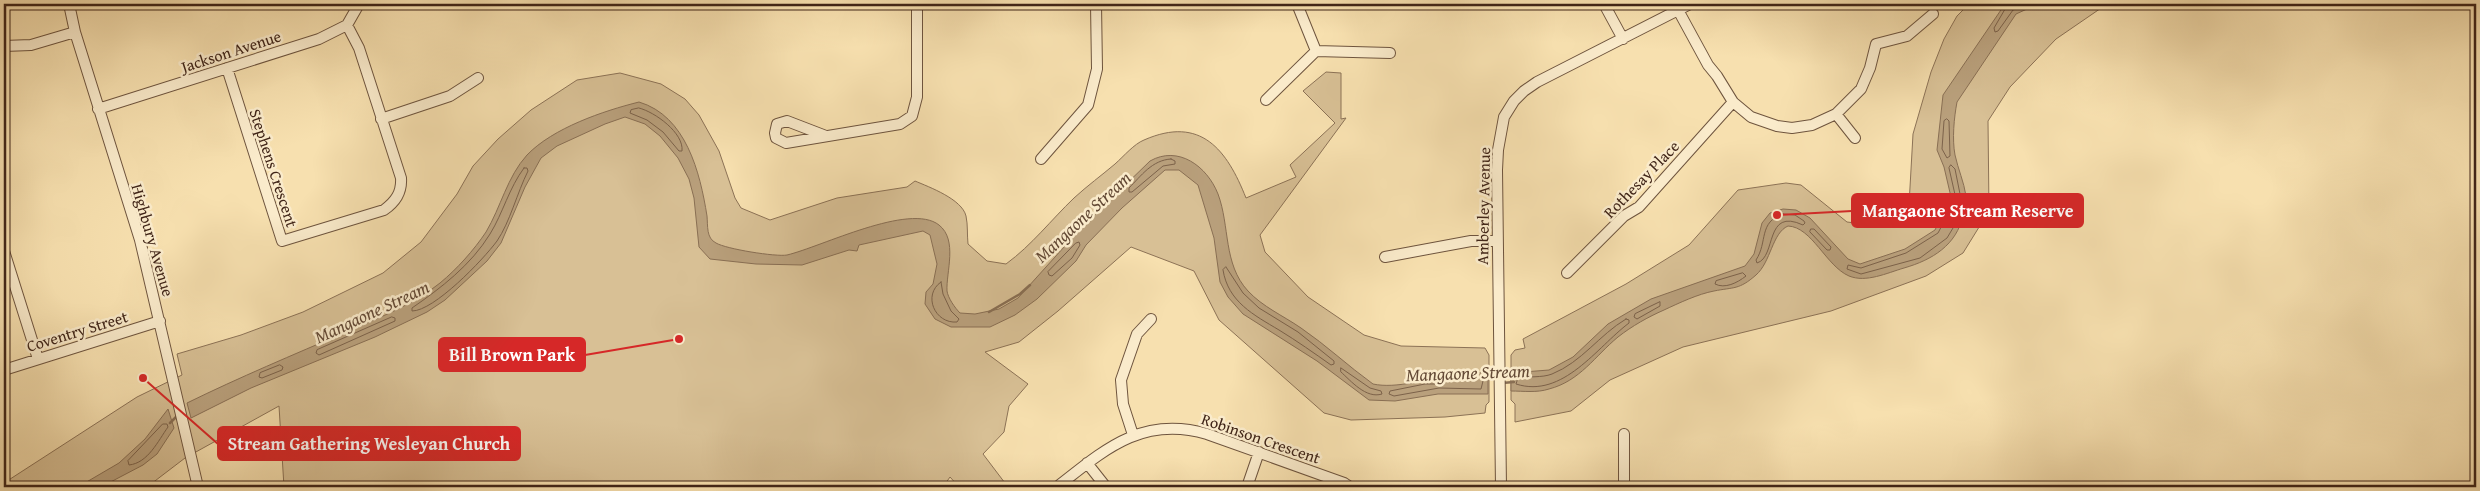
<svg xmlns="http://www.w3.org/2000/svg" width="2480" height="491" font-family="'Gentium Book Plus',serif">
	<style>
		.green { fill: #d8c095; stroke: #8c7256 }
		.water { fill: #b9a07c; stroke: #896f54 }
		.lines { fill: none; stroke-linecap: round; stroke-linejoin: round }
		.shore { stroke: #7c624a; stroke-width: 1 }
		.stream { stroke: #896f54; stroke-width: 2.5 }
		.minor-casing { stroke: #6e543e; stroke-width: 12 }
		.minor { stroke: #faebcb; stroke-width: 10 }
		.labels { text-anchor: middle; stroke-width: 5; stroke-linejoin: round; paint-order: stroke }
		.street-label { font-size: 16px; fill: #402518; stroke: #faebcb }
		.water-label { font-size: 18px; font-style: italic; fill: #644a36; stroke: #faebcb }
		.leader { fill: none; stroke: #d62828; stroke-width: 2 }
		.callout-dot { fill: #d62828; stroke: #faebcb; stroke-width: 2 }
		.callout { fill: #d62828; stroke: #d62828; stroke-width: 2 }
		.callout-label { font-size: 18px; text-anchor: middle; font-weight: bold; fill: #fff }
	</style>
	<rect width="100%" height="100%" fill="#f7e0af"/>
	<filter id="stains"><feTurbulence type="fractalNoise" baseFrequency=".004" numOctaves="4"/><feColorMatrix values="0 0 0 0 .2 0 0 0 0 .09 0 0 0 0 .02 0 0 0 .5 -.17"/></filter>
	<radialGradient id="worn" r=".72"><stop offset=".6" stop-color="#630" stop-opacity="0"/><stop offset="1" stop-color="#630" stop-opacity=".3"/></radialGradient>
	<!-- green -->
	<path class="green" d="M1969 4H2107L2056 39 2010 87 1988 121 1989 211 1963 253 1926 276 1831 311 1683 347 1610 380 1571 411 1515 422V404L1511 400V355L1515 350 1525 348 1523 339 1626 284 1689 245 1738 190 1786 183 1801 185 1847 222 1881 226 1897 219 1909 205 1913 134 1931 72 1944 39 1957 16Z
		M1326 72 1341 73V119L1346 118 1260 235 1265 252 1308 297 1364 335 1401 346 1485 348 1489 355V402L1486 405 1485 413 1445 417 1351 420 1324 413 1219 320 1194 271 1131 247 1058 311 1019 342 985 352 1028 384 1009 406 1004 432 983 454 1008 487H959L950 477 943 487H284L279 406 185 458 147 487H4V483L137 397 182 375 177 354 241 335 303 312 383 273 421 242 457 194 473 166 498 139 531 110 577 80 620 73 661 84 685 99 699 115 719 151 735 198 741 208 770 220 837 198 907 187 915 181C929 187 962 199 966 216 968 225 967 235 968 244L987 261 1006 264C1032 245 1051 220 1074 198 1087 186 1102 175 1115 164 1124 156 1134 144 1144 140 1201 115 1227 150 1246 198L1296 177 1290 165 1335 123 1303 91Z"/>
	<!-- water -->
	<path class="water" d="M2005 4H2038L2016 14 1957 102C1954 118 1952 139 1955 155 1958 169 1964 182 1966 196 1967 202 1964 209 1963 215 1957 245 1932 260 1904 268 1887 273 1866 283 1849 276 1826 266 1812 227 1788 226 1772 233 1771 262 1756 275 1739 290 1734 287 1714 291 1698 294 1679 303 1664 310 1648 317 1632 326 1618 337 1595 356 1580 381 1549 389 1537 393 1523 391 1511 391V373L1549 370 1573 357 1608 324 1651 299 1745 266 1754 254 1762 223 1770 213 1783 209 1796 210 1810 218 1848 259 1860 264 1905 249 1935 230 1951 197 1944 167 1937 150 1943 95Z
		M639 102C686 116 700 172 707 216 708 226 706 238 716 243 726 249 776 257 787 255 821 247 910 202 939 225 958 240 946 272 947 291 948 298 955 308 960 313L975 314 999 309 1018 298 1083 226 1150 161C1178 145 1207 166 1218 194 1230 226 1223 264 1248 291 1263 307 1282 315 1301 328 1326 345 1348 366 1373 384 1396 389 1429 379 1453 374 1464 371 1477 373 1488 373V394H1438L1395 401 1369 400 1317 361 1243 314 1228 297 1220 282 1214 238 1198 185 1179 170H1165L1122 208 1086 245 1076 261 1037 299 1015 315 990 327H951L935 319 925 304 926 292 933 284 937 264 930 235 923 231 859 245 857 251 849 250 802 265 756 264 710 259 699 247 694 198 689 179 678 158 660 136 645 124 625 117 605 124 557 146 541 158 525 187 501 243 487 261 445 300 427 312 375 337 251 388 191 418 187 403C240 377 293 355 346 332 378 318 413 305 440 283 457 269 474 250 486 232 501 207 507 177 527 155 553 128 603 111 639 102Z
		M168 409 174 428 157 454 143 465 101 487H78L119 463 145 439Z"/>
	<g class="lines">
		<!-- shore -->
		<path class="shore" d="M2008 4 1994 28 1995 32 1998 31 2013 10 2025 4
			M639 108C655 112 684 133 682 151H679L663 132 647 120 630 113 631 110Z
			M1947 119 1949 121 1950 156 1947 158 1942 149 1944 121Z
			M1171 159 1175 161V164L1163 166 1132 192H1129V188C1141 176 1152 160 1171 159Z
			M1951 165 1955 169 1961 199 1956 223 1947 238 1920 258 1861 274 1847 269 1848 265 1861 268 1906 253 1938 233 1956 199 1949 168Z
			M524 168H527L528 171C517 193 510 222 497 241 483 260 434 311 412 311V308C441 288 471 265 490 234 503 213 509 188 524 168Z
			M1783 214 1795 215 1804 221 1805 223 1803 225C1764 207 1777 257 1757 263L1756 260C1768 242 1758 222 1783 214Z
			M1811 229H1814L1831 247 1830 250H1827L1810 232Z
			M1076 243 1079 242 1080 245 1072 258 1052 276 1049 275 1048 272Z
			M1226 267 1243 293 1259 308 1298 332 1334 361V364L1331 365C1314 353 1297 341 1279 330 1254 315 1228 302 1223 270Z
			M1743 273 1746 276C1737 283 1725 289 1715 284L1716 281Z
			M941 282 943 294 951 311 959 319 957 322C935 324 922 295 941 282Z
			M1660 302V306L1637 319 1634 317 1635 314Z
			M392 317 395 318V321L319 355 316 353 317 350Z
			M1626 319 1629 320V323C1597 347 1563 399 1516 384L1518 378C1528 376 1542 378 1552 374 1582 362 1599 335 1626 319Z
			M280 365 283 367 282 370 262 378 259 377 260 373Z
			M1341 368 1370 388 1381 391 1382 394C1366 399 1351 381 1341 372Z
			M1481 378 1483 381 1481 389 1439 388 1394 396 1389 394 1390 391 1425 384H1439L1454 379Z
			M163 424H167L168 427C158 441 148 463 129 465L128 461Z"/>
		<!-- stream -->
		<path class="stream" d="M989 312 1020 294 1030 285
			M1502 383 1514 382
			M170 423 178 415"/>
		<defs>
			<path id="minor" d="M69 4 75 32 140 240 198 487
				M1297 4 1316 51
				M1604 4 1623 39
				M1678 10 1708 65 1717 76 1733 102 1751 117 1777 126 1792 128 1812 125 1836 114 1861 89 1870 68 1876 44 1907 36 1933 14
				M4 46 31 45 75 32
				M227 68 282 241 384 210C395 202 402 193 401 178L359 48 347 25
				M1266 100 1316 51 1390 53
				M98 109 319 39 347 25 359 4
				M1836 114 1855 138
				M381 119 450 96 478 78
				M826 136 787 121 777 124 775 133 776 138 786 143 900 124 912 116 917 97V4
				M1041 159 1088 105 1097 69 1096 4
				M4 251 38 359
				M1385 257 1471 241H1497
				M1567 273 1624 216 1639 207 1733 102
				M4 370 160 321
				M1133 435 1123 404 1121 380 1137 334 1151 319
				M1087 463 1106 487
				M1057 487C1104 450 1142 415 1207 434L1344 483 1350 487
				M1247 487 1259 452
				M1501 487 1497 170 1498 150 1504 117 1514 101 1524 91 1537 82 1690 4
				M1624 487V434"/>
		</defs>
		<!-- minor casing -->
		<use href="#minor" class="minor-casing"/>
		<!-- minor -->
		<use href="#minor" class="minor"/>
	</g>
	<g class="labels">
		<!-- street labels -->
		<g class="street-label">
			<text transform="translate(231 51) rotate(-18)" y="6">Jackson Avenue</text>
			<text transform="translate(274 168) rotate(72)" y="6">Stephens Crescent</text>
			<text transform="translate(1641 179) rotate(-46)" y="6">Rothesay Place</text>
			<text transform="translate(1483 206) rotate(-89)" y="6">Amberley Avenue</text>
			<text transform="translate(153 240) rotate(74)" y="6">Highbury Avenue</text>
			<text transform="translate(77 331) rotate(-17)" y="6">Coventry Street</text>
			<text transform="translate(1261 438) rotate(19)" y="6">Robinson Crescent</text>
		</g>
		<!-- water labels -->
		<g class="water-label">
			<text transform="translate(1083 217) rotate(-43)" y="6">Mangaone Stream</text>
			<text transform="translate(372 312) rotate(-25)" y="6">Mangaone Stream</text>
			<text transform="translate(1468 373) rotate(-2)" y="6">Mangaone Stream</text>
		</g>
	</g>
	<!-- callouts -->
	<path class="leader" d="M1777 215L1852 211M679 339L585 355M143 378L218 444"/>
	<g class="callout-dot">
		<circle cx="1777" cy="215" r="5"/>
		<circle cx="679" cy="339" r="5"/>
		<circle cx="143" cy="378" r="5"/>
	</g>
	<g class="callout">
		<rect x="1852" y="194" width="231" height="33" rx="5"/>
		<rect x="439" y="338" width="146" height="33" rx="5"/>
		<rect x="218" y="427" width="302" height="33" rx="5"/>
	</g>
	<g class="callout-label">
		<text x="1968" y="217">Mangaone Stream Reserve</text>
		<text x="512" y="361">Bill Brown Park</text>
		<text x="369" y="450">Stream Gathering Wesleyan Church</text>
	</g>
	<!-- margin -->
	<rect width="2480" height="491" fill="none" stroke="#f7e0af" stroke-width="20"/>
	<rect x="5" y="5" width="2470" height="481" fill="none" stroke="#402518" stroke-width="2.5"/>
	<rect x="10" y="10" width="2460" height="471" fill="none" stroke="#402518"/>
	<rect width="100%" height="100%" filter="url(#stains)"/>
	<rect width="100%" height="100%" fill="url(#worn)"/>
</svg>
